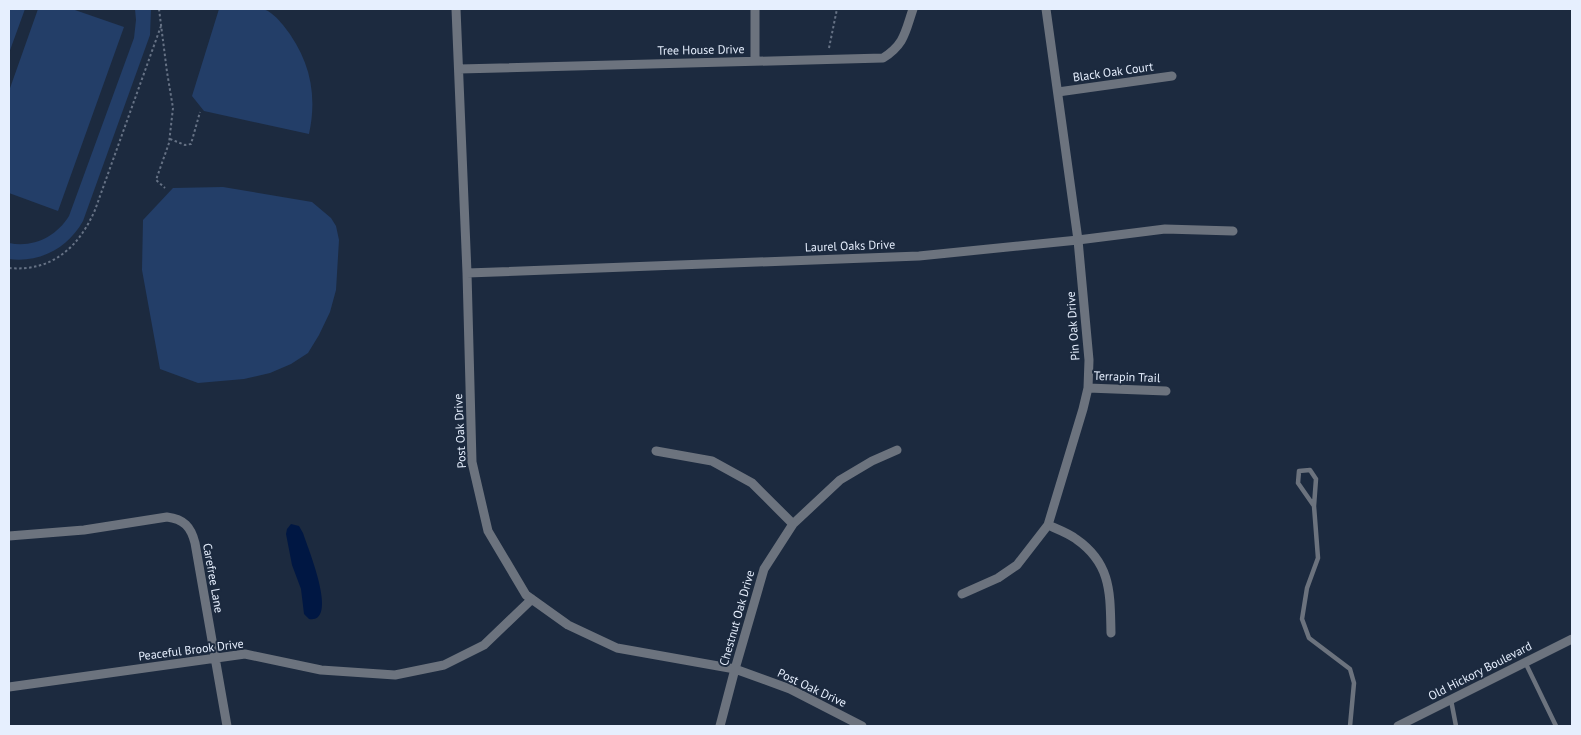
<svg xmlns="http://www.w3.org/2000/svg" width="1581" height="735" font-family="'PT Sans',sans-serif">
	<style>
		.green { fill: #233e68 }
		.water { fill: #001743 }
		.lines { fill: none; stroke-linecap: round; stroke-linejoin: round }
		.path { stroke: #667285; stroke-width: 2; stroke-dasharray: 2.5 2.5; stroke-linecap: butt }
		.service { stroke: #6c737e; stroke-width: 4.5 }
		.minor { stroke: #6c737e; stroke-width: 9 }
		.labels { text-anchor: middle; stroke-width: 4; stroke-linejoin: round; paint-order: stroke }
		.street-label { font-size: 12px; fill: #e6effe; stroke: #1c2a3f }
	</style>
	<rect width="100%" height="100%" fill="#1c2a3f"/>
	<!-- green -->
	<path class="green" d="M9 9H25L9 53Z
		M38 9H72L124 27 58 211 9 193V91Z
		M135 9H151L150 35 83 221C68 248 40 263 9 259V243C33 248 56 237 69 216L134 38 136 20Z
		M219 9C232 9 248 6 262 9 270 10 278 19 283 25 309 57 318 93 309 134L204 111 192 96Z
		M223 187 312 202 331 218 336 226 339 240 336 290 330 312 319 335 308 353 291 364 270 373 244 379 198 383 160 369 142 270 143 220 173 188Z"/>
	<!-- water -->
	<path class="water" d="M291 524 299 526 303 533C307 546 340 624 309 619L304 614 301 589 292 565 286 534 287 529Z"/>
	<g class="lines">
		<!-- path -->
		<path class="path" d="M159 9 167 72 173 108 169 143 156 180 165 188
			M829 48 837 9
			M170 139 185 145 191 144 200 112
			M9 268C52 272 79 247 95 210L161 26"/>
		<!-- service -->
		<path class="service" d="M1314 506 1298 483 1299 471 1310 470 1316 479 1314 506 1318 558 1307 588 1302 619 1309 638 1350 669 1354 683 1350 726
			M1525 662 1556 726
			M1451 700 1456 726"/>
		<!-- minor -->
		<path class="minor" d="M456 9 467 273 472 462 488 531 526 595 568 625 617 648 735 669 790 689 862 726
			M755 9V61
			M459 69 883 58C905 44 905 32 913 9
			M1058 92 1172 76
			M467 273 919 256 1078 240 1165 229 1233 231
			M1088 388 1166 391
			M656 451 712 461 752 483 793 524
			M1048 525C1057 529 1068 533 1076 539 1112 564 1110 594 1111 633
			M9 536 84 530 167 517C184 519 191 527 195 543L227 726
			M962 594 998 578 1017 565 1048 525 1083 409 1088 388 1089 360 1078 240 1046 9
			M9 687 245 654 321 670 395 675 444 665 484 645 532 599
			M720 726 735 669 764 569 793 524 840 480 872 461 897 450
			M1398 726 1572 639"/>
	</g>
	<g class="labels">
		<!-- street labels -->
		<g class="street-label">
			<text transform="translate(701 50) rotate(-1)" y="4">Tree House Drive</text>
			<text transform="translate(1113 72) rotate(-8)" y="4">Black Oak Court</text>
			<text transform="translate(850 246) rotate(-2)" y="4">Laurel Oaks Drive</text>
			<text transform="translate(1073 326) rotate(-94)" y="4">Pin Oak Drive</text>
			<text transform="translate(1127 377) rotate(2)" y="4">Terrapin Trail</text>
			<text transform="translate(460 431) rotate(-93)" y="4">Post Oak Drive</text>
			<text transform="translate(213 578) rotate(80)" y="4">Carefree Lane</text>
			<text transform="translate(737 618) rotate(-74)" y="4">Chestnut Oak Drive</text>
			<text transform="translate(191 650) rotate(-7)" y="4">Peaceful Brook Drive</text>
			<text transform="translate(1480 671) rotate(-27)" y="4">Old Hickory Boulevard</text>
			<text transform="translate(812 688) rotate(25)" y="4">Post Oak Drive</text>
		</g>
	</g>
	<!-- border -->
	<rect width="1581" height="735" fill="none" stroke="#e6effe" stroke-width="20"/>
</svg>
